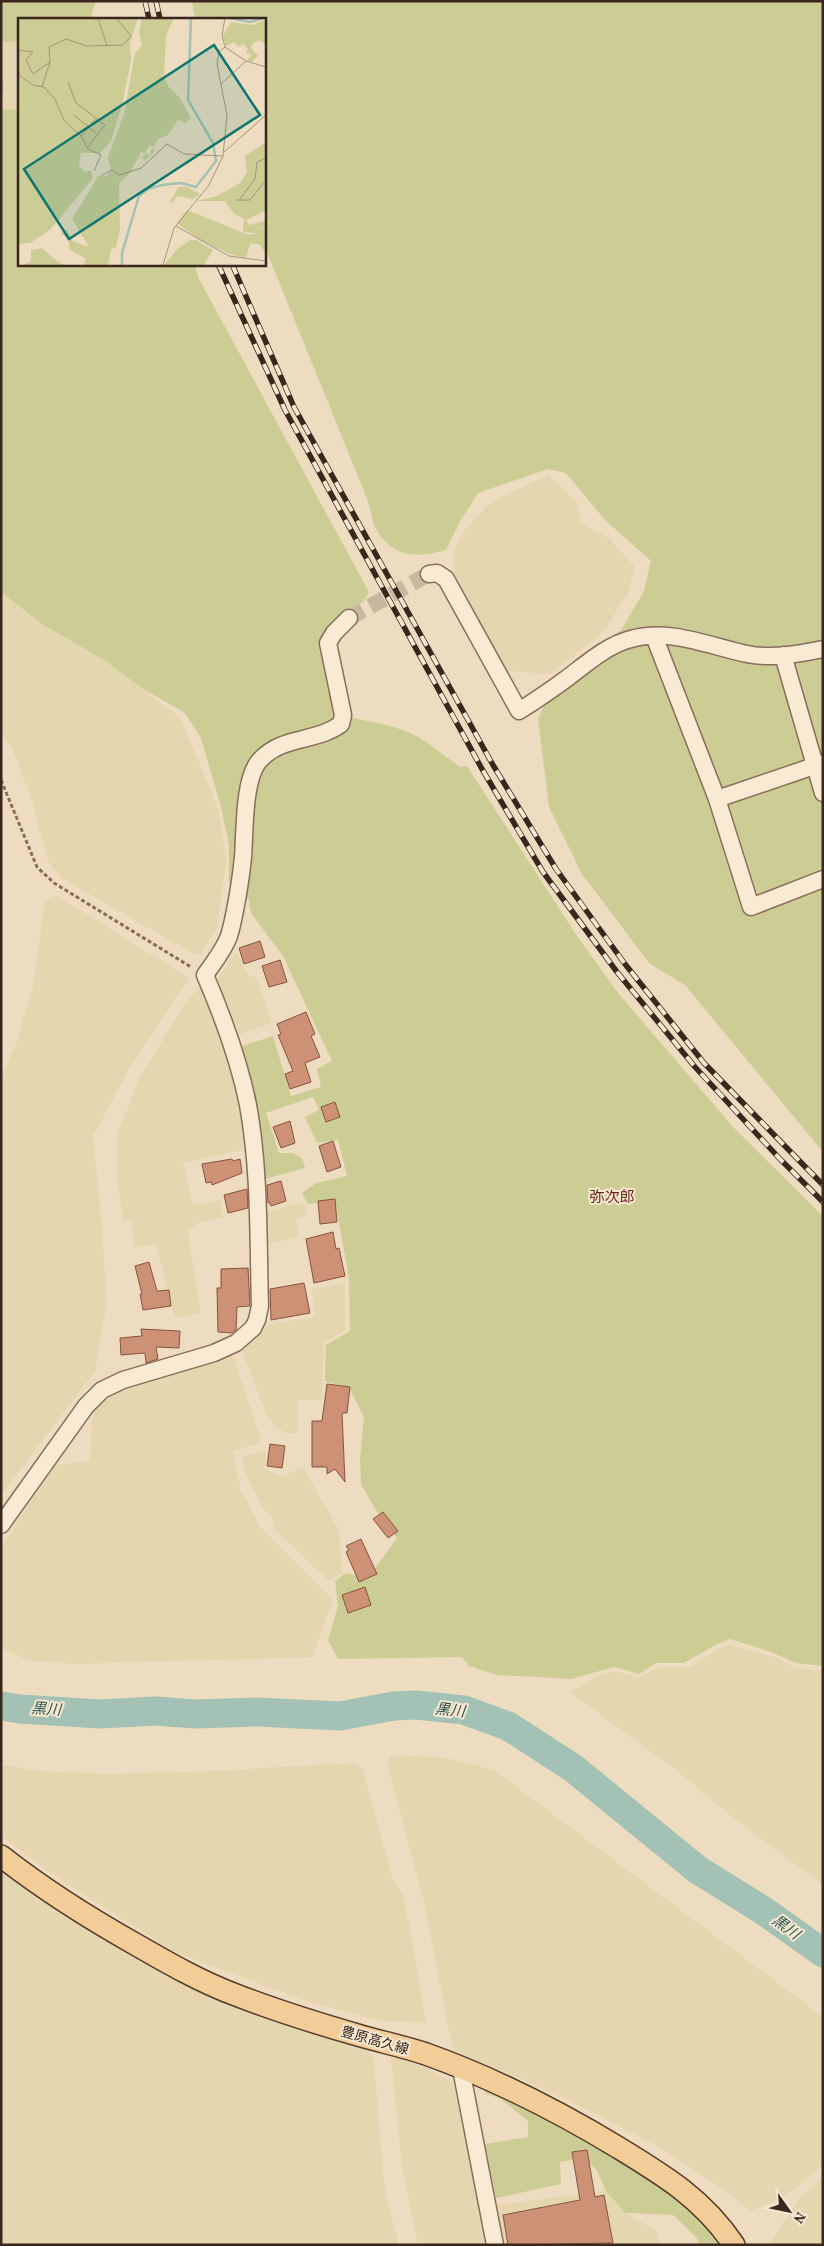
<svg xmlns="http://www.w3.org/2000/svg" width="824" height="2246" font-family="'Source Serif 4','Noto Sans JP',serif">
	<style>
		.farmland { fill: #e4d6ae }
		.green { fill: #cccd94 }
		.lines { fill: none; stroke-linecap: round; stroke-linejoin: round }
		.river { stroke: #a3c1b5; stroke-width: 29 }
		.building { fill: #cd9176; stroke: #88533d }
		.minor-tunnel { stroke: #c9b89f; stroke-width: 16; stroke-dasharray: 16 8; stroke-linecap: butt }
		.minor-casing { stroke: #886d58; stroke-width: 19 }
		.major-casing { stroke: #553b2d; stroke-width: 24 }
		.path { stroke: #886d58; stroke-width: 3; stroke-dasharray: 4 2.5; stroke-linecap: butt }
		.minor { stroke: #f9ead4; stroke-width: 16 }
		.major { stroke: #f3cd97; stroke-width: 21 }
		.rail-casing { stroke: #37271d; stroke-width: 5.5 }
		.rail { stroke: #f6e7d0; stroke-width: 4; stroke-dasharray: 11; stroke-linecap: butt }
		.labels { text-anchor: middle; stroke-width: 4; stroke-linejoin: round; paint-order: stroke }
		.street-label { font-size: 14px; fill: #37271d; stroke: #f6e7d0 }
		.neighbourhood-label { font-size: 15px; fill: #65231b; stroke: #f6e7d0 }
		.water-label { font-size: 15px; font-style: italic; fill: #2c5750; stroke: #f6e7d0 }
		.inset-river { fill: none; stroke: #a3c1b5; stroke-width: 2.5 }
		.inset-road { fill: none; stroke: #a5947f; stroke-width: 1 }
		.view { fill: #0f766e; fill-opacity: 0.15; stroke: #0f766e; stroke-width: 2.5 }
		.inset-edge { fill: none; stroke: #37271d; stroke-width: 2.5 }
	</style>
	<rect width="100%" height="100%" fill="#eedcc0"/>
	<!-- farmland -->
	<path class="farmland" d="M1 41H19V110L1 109Z
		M548 475 577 502 581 523 609 538 634 566 629 592 602 633 550 674 507 671 454 572V550L464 530 492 501Z
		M1 592 42 624 104 660 180 717 219 811 226 862 217 928 200 954 190 952 61 878 48 861 31 797 13 750 1 733Z
		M56 895 189 978 132 1064 93 1136 103 1237 106 1308 95 1371 1 1495V1078L16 1044 33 987 45 900Z
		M237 953 248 976 256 977 272 1022 239 1035 217 979 232 957Z
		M202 983 218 1020 242 1109 247 1149 183 1163 193 1206 220 1200 223 1217 198 1223 188 1232 201 1313 175 1318 156 1245 134 1247 131 1220 123 1221 117 1178V1135L139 1079 181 1010Z
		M304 1202 307 1215 296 1220 299 1237 268 1244 266 1212Z
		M345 1283V1330L324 1343 322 1400H297V1433H286L276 1427 267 1416 242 1351 269 1324 315 1317 312 1289Z
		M233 1356 262 1442 233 1452 241 1491 260 1527 332 1599V1604L312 1657 77 1664 30 1661 1 1648V1547L55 1465 90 1461 93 1407 131 1384Z
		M266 1450 265 1469 282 1476 303 1467 339 1531 342 1573 329 1581 274 1529 272 1515 264 1510 247 1477 241 1458Z
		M730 1645 777 1658 796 1668 823 1671V1885L732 1817 676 1770 569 1692 604 1674 615 1671 639 1678 659 1667H691L719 1648Z
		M392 1755 447 1758 494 1770 823 2017V2165L785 2197 751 2211 717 2185 653 2144 592 2112 517 2077 453 2051 424 1902 387 1763Z
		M356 1763 363 1770 393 1880 403 1894 414 1950 426 2023 382 2021 305 2001 173 1951 53 1875 1 1836V1765L41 1771 106 1774 189 1772Z
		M1 1867 61 1913 184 1984 267 2019 365 2050 373 2055 385 2192 399 2245H1Z
		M391 2056 429 2069 453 2083 480 2207 606 2191 625 2213 656 2230 659 2245H418L402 2166Z
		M823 2177V2245H769L798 2200Z"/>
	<!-- green -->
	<path class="green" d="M1 1H96L90 19H19V41L5 42 1 40Z
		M192 1H823V1152L685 985 649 963 582 874 549 807 538 719 555 681 622 629 644 591 651 561 605 520 566 473 548 469 478 493 460 522 446 550C418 558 394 558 377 531 372 523 371 510 368 501L264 245V19H195Z
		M1 109 19 110V264H194L199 279 369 592 365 600 328 630 338 714C360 721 383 722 405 731 423 737 444 756 460 767L467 766 575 933 618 993 733 1127 823 1216V1666L796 1663 771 1652 730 1639 715 1645 684 1663H656L639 1674 614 1667 571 1679 497 1675 469 1666 462 1657 338 1659 328 1640 338 1606 335 1581 346 1573 368 1578 397 1538 377 1512 361 1484 360 1458 364 1417 349 1388 325 1381 326 1345 350 1331 349 1278 335 1201 308 1204 302 1193 316 1183 347 1176 338 1140 317 1143 305 1117 319 1110 313 1097 266 1113 279 1153H292L302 1158 305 1168 265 1179 254 1097 242 1046 273 1036 291 1096 321 1087 317 1069 332 1061 283 956 251 913 249 900 229 883V845L221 807 201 738 184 712 143 689 104 660 42 624 1 592Z
		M486 2084 648 2171 729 2245H699L697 2238 673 2215 625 2213 606 2191 596 2169 583 2158 560 2162 561 2184 496 2198 485 2144 528 2137V2121L501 2099 485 2093Z"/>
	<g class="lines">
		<!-- river -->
		<path class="river" d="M1 1706 20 1709 101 1714 155 1711 196 1714 257 1712 340 1716 394 1706 416 1705 464 1710 508 1726 573 1768 698 1870 764 1911 823 1953"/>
	</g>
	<!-- building -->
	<path class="building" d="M260 941 265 957 244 964 239 948Z
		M280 960 287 982 269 987 262 966Z
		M306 1012 315 1034 311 1036 320 1057 305 1063 311 1082 290 1089 285 1074 293 1071 278 1035 281 1034 277 1024Z
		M335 1102 340 1117 326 1122 321 1107Z
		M290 1121 295 1143 281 1148 273 1127Z
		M333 1141 341 1167 327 1172 319 1146Z
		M232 1159 233 1161 240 1159 242 1173 212 1185 211 1182 206 1183 202 1164Z
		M281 1181 286 1201 271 1206 270 1203H268L267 1185Z
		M247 1189 248 1208 228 1213 224 1195Z
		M335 1199 337 1222 320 1224 318 1201Z
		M333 1232 336 1249 339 1248 345 1276 314 1283 306 1239Z
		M149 1262 157 1291 169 1290 171 1306 143 1310 140 1294H142L135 1266Z
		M248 1268 250 1306 237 1307 236 1330 232 1333 218 1332 217 1288H221V1269Z
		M304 1283 310 1313 271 1320 270 1289Z
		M141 1329 180 1331 179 1348 156 1347 158 1359 146 1363 145 1353 121 1355 120 1338 142 1336Z
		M327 1384 350 1387 347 1413H342L345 1482 335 1469 327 1474V1467H312V1421H322Z
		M270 1444 285 1446 282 1468 267 1466Z
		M383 1512 398 1531 388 1538 373 1519Z
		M361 1539 377 1574 359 1582 346 1552 349 1550 346 1546Z
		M365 1587 371 1605 348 1613 342 1595Z
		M587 2150 595 2197 604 2195 613 2243 508 2245 503 2215 580 2200 572 2152Z"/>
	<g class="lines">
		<!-- minor-tunnel -->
		<path class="minor-tunnel" d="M349 618 429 574"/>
		<defs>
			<path id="minor" d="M429 574 437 573 446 579 519 711C535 701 551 690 566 679 586 664 607 645 631 639 670 628 709 646 747 654 772 659 798 654 823 649
				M654 636 717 799 751 907 823 879
				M783 655 823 793
				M717 799 823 763
				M1 1525 86 1406 102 1390 123 1380 214 1353 236 1343 253 1328 257 1320 260 1306C258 1240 260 1170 248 1105 239 1060 223 1017 205 975 214 962 224 950 229 936 235 916 241 878 243 857 245 833 243 778 260 760 283 735 315 743 341 724L343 715 328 643 334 633 349 618
				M461 2069 495 2245"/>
			<path id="major" d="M1 1856C43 1889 89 1918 135 1944 168 1963 201 1982 236 1995 277 2011 319 2024 361 2036 382 2042 405 2047 426 2054 493 2078 558 2111 619 2148 665 2176 703 2199 734 2245"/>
		</defs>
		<!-- minor casing -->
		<use href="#minor" class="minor-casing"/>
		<!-- major casing -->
		<use href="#major" class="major-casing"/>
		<!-- path -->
		<path class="path" d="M1 81V95
			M1 780 37 867 54 883 191 967"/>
		<!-- minor -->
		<use href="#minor" class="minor"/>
		<!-- major -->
		<use href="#major" class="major"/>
		<defs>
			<path id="rail" d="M145 1 149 19
				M156 1 160 19
				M218 264 285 410 482 769 543 872 617 972 695 1067 780 1159 823 1202
				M232 264 294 407 493 765 556 869 625 964 704 1063 823 1185"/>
		</defs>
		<!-- rail casing -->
		<use href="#rail" class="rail-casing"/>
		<!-- rail -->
		<use href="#rail" class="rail"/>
	</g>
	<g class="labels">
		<!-- street labels -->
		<g class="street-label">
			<text transform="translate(375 2040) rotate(16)" y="5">豊原高久線</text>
		</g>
		<!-- neighbourhood labels -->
		<g class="neighbourhood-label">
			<text x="612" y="1202">弥次郎</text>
		</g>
		<!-- water labels -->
		<g class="water-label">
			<text transform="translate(46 1709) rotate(4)" y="5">黒川</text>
			<text transform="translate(450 1710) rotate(6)" y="5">黒川</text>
			<text transform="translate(786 1927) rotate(36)" y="5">黒川</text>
		</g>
	</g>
	<!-- overview -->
	<g transform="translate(18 18)">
		<rect width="248" height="248" fill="#eedcc0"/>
		<path d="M0 0H120L112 25 113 42 104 87 93 123 82 135H63L61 148 66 153H73L75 160 32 212 12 225 0 226ZM124 0H156L148 18 146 57 150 68 162 80 173 100 167 105 160 102 150 117 140 121 136 129 132 127 127 134 131 137 134 130 137 133 127 142 124 140 128 135 123 134 113 153 101 166 102 211 98 230 93 231 90 247H66L68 241 52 232 50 220 42 216 49 212 55 223 71 229 54 201 81 157 88 158 93 153 90 139 106 96 117 35 124 27 121 14ZM247 2V26L241 22 234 26 233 30 240 38 233 44 229 42 234 37 228 34 230 31 226 26 220 29 216 24 208 28 205 18 213 4 234 7ZM247 125V193L228 202 231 207 247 203V209L238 212 247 210V234L241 226H232L228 240 212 236 184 223 159 205 169 192 231 217 238 215 225 214 226 201 216 196 207 183H178L199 178 222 165 229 154 227 138ZM161 169H169L182 176 175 181 159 178 154 185 152 183ZM172 222H178L195 232 186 247H146L159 231ZM24 230 39 243 46 247H5L13 243V232Z" fill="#cccd94"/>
		<path class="inset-river" d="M212 0 232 4 245 0M104 247V235L121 178 130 171 144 167 163 165 178 169 198 143 195 125 170 82 173 0"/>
		<path class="inset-road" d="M80 0 89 28M207 0 204 17 207 29 228 43 248 49M0 32 15 34 8 42 15 56 32 44M0 52 2 58 15 67 26 69 37 81 46 102 63 118 70 131 83 137 76 153M50 64 58 85 87 107 69 130M203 66 228 43M24 69 32 44 31 29 48 21 69 28 105 27 113 18 98 0M56 97 79 116M63 118 78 101M206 134 248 97M84 157 94 152 102 157 123 150 149 126 166 136 205 138M222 181 237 161 239 144 248 140M217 182H232L248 162M158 208 211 238 248 243M145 247 156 210 191 167 205 138 209 97 199 46 201 34 207 29"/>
		<path class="view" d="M196 27 242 97 51 221 6 151Z"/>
		<rect width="248" height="248" class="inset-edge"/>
	</g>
	<!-- border -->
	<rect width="824" height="2246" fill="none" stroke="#37271d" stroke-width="5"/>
	<!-- north arrow -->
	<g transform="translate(789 2211) rotate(123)" stroke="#f6e7d0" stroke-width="4" paint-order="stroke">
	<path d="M0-4L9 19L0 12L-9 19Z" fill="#37271d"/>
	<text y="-8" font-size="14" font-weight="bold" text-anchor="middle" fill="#37271d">N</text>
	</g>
</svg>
